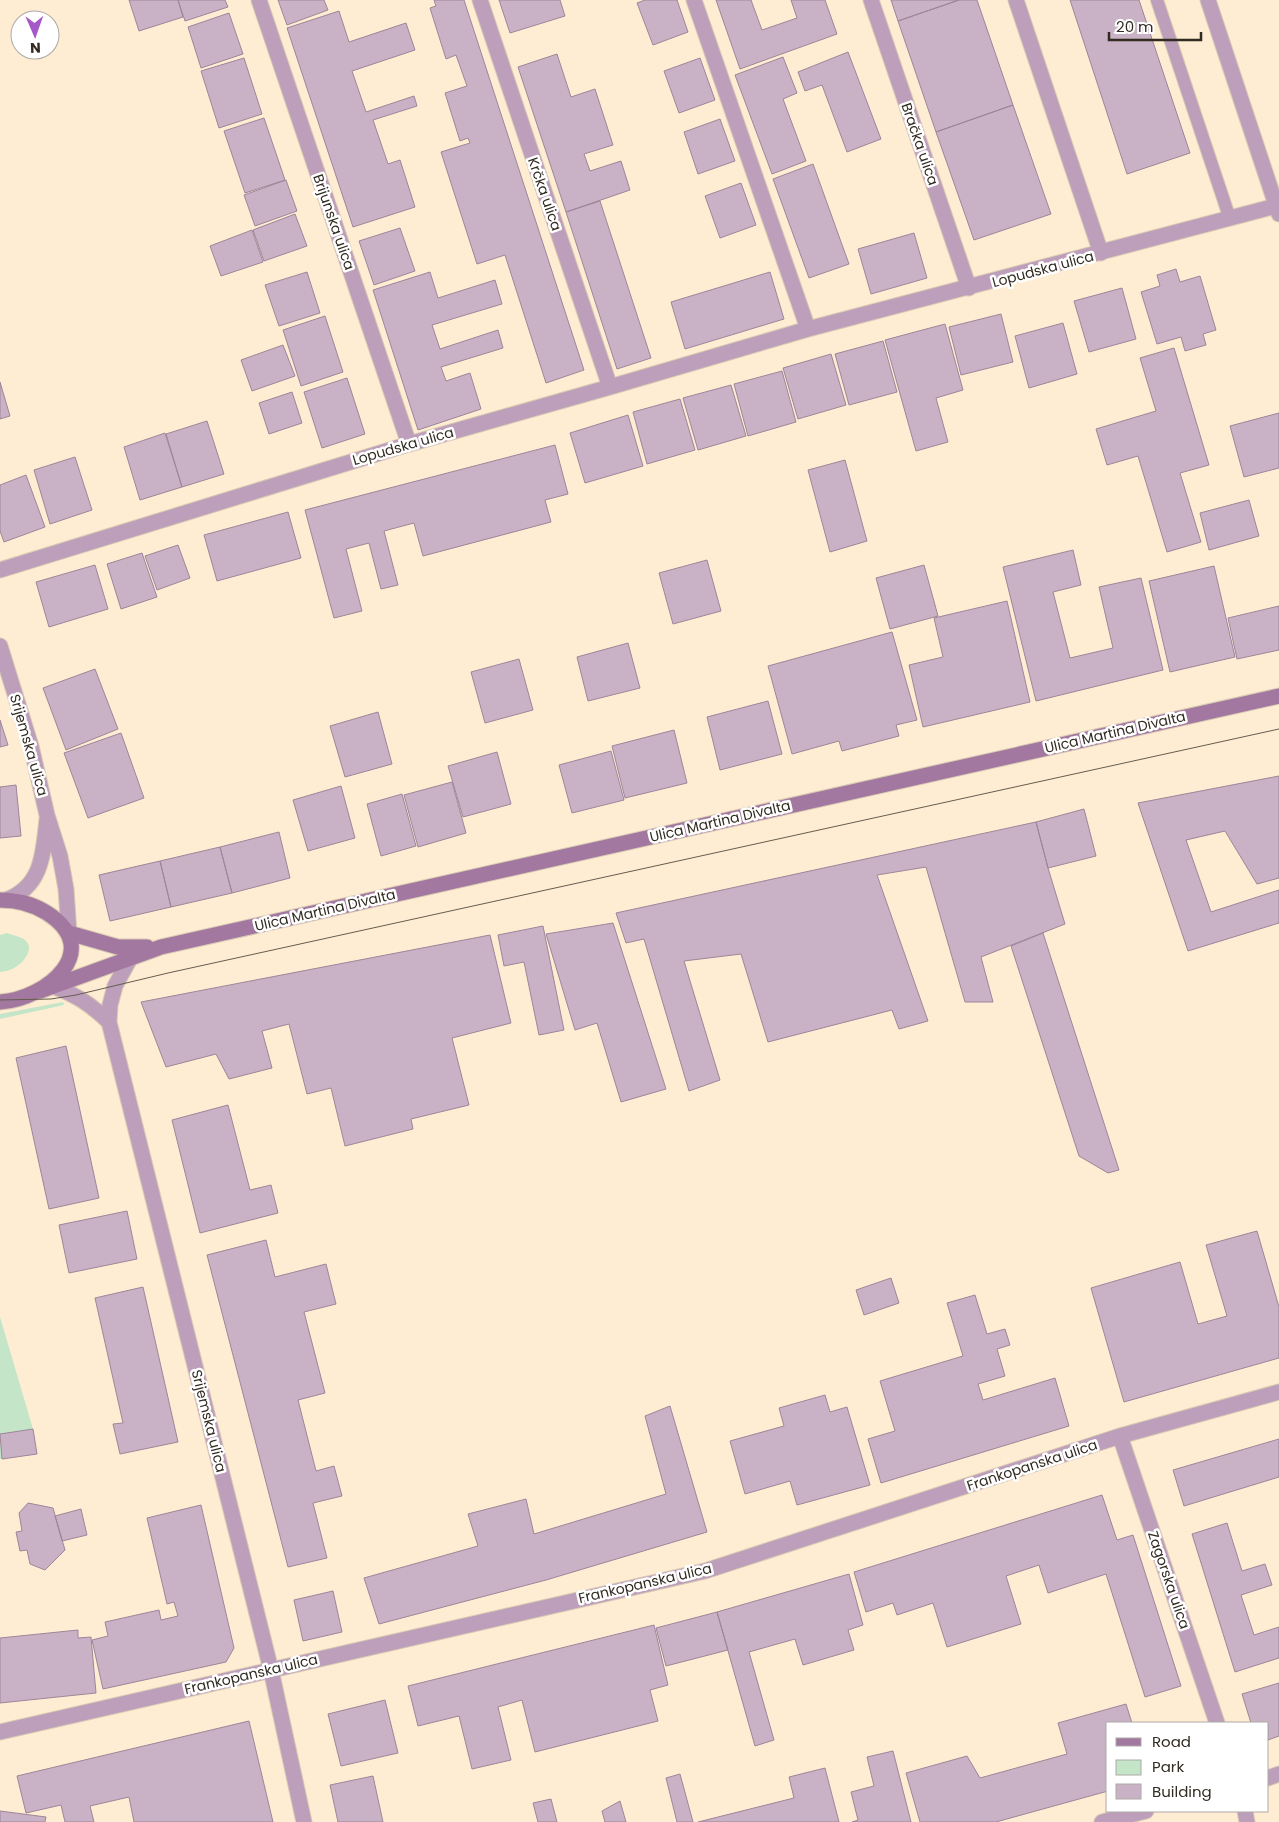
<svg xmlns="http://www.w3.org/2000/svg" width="1279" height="1822" font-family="Poppins,sans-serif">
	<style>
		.green { fill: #c4e5c8 }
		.building { fill: #c9b2c5; stroke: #9d8699 }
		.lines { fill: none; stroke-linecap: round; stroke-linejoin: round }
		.lane-casing { stroke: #d9cab3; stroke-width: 14 }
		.street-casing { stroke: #d9cab3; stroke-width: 17 }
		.secondary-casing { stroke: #d9cab3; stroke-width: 17 }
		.lane { stroke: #bd9fbb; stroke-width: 12 }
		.street { stroke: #bd9fbb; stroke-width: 15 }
		.secondary { stroke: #a277a0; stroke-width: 15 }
		.tram { stroke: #655d4f; stroke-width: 1 }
		.labels { text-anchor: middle; stroke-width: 5; stroke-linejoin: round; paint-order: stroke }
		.street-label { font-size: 14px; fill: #312b21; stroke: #fff }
	</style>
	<rect width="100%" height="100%" fill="#feedd3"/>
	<!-- green -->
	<path class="green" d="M7 933C11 935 18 936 22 938 38 947 23 964 12 969 8 971 4 971 0 972V935Z
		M63 1002 64 1005 0 1019V1014Z
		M0 1317 33 1429 37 1454 0 1459Z"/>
	<!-- building -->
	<path class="building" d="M129 0H178L183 17 139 31Z
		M178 0H225L228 7 185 21Z
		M278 0H324L328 10 287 25Z
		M434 0H464L584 370 546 383 505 255 477 264 441 152 470 143 468 138 460 141 445 93 467 86 456 55 446 59 430 8 436 6Z
		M499 0H560L565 16 510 33Z
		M645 0H677L688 32 653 45 637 3Z
		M716 0H751L762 30 797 18 791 0H825L837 34 740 69Z
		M891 0H959L898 21Z
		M959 0H977L1013 105 936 132 898 21Z
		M1070 0H1139L1190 153 1127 174Z
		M339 11 349 42 406 23 415 50 352 71 366 112 414 96 417 106 373 120 388 164 400 160 415 207 353 227 287 28Z
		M229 13 243 54 201 68 188 27Z
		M848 52 881 139 847 152 822 85 805 91 798 72Z
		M557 54 571 97 595 89 613 145 584 154 590 171 621 161 630 190 566 212 518 67Z
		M783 57 797 93 783 99 806 161 772 174 735 75Z
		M244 58 262 114 219 128 201 71Z
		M700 58 715 100 679 113 664 71Z
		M1013 105 1051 214 974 240 936 132Z
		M264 118 285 180 245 193 224 131Z
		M720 119 735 161 698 174 684 132Z
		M813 164 849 264 809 278 773 179Z
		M286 180 297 211 255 226 244 195Z
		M741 183 756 225 720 238 705 196Z
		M600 201 651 358 617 369 566 212Z
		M295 214 307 246 264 261 253 230Z
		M400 228 415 271 374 285 359 241Z
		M252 230 263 262 221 276 210 246Z
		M914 233 927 278 871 294 858 249Z
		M1176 269 1180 282 1200 276 1216 330 1203 334 1206 345 1185 351 1181 337 1157 344 1141 292 1160 286 1157 275Z
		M307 272 320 313 279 326 265 285Z
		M430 272 438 298 495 280 502 304 432 325 440 349 498 330 503 348 441 367 446 381 470 373 481 409 418 430 373 290Z
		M770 272 784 319 685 349 671 302Z
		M1122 288 1136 339 1089 352 1074 301Z
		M1001 314 1013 362 961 375 949 327Z
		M325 316 343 372 301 386 283 330Z
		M1063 323 1077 374 1029 388 1015 336Z
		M945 324 963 390 936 398 948 442 916 451 885 340Z
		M883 341 897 392 849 405 835 354Z
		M283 345 295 376 252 391 241 360Z
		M1174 348 1209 465 1180 473 1201 542 1167 552 1138 456 1107 465 1096 429 1156 411 1140 358Z
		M831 354 846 405 798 419 783 368Z
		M782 371 796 422 748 436 734 384Z
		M347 378 365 434 322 448 304 392Z
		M0 382 10 416 0 419Z
		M731 385 746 436 698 450 683 398Z
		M292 392 302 423 269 434 259 403Z
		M680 399 695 450 647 464 633 412Z
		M1279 413V468L1244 477 1230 426Z
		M628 415 643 466 585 483 570 433Z
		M207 421 224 474 182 487 166 434Z
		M165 433 182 487 140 500 124 447Z
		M555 445 568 494 545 500 551 522 423 556 414 523 384 531 398 585 381 589 369 543 346 549 362 611 334 618 305 510Z
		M75 457 92 510 50 524 34 470Z
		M845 460 867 541 830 552 808 470Z
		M26 475 45 527 4 542 0 531V485Z
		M1249 500 1259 536 1209 550 1200 513Z
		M288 512 301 558 217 581 204 535Z
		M178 545 190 578 157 590 145 556Z
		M1073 550 1081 585 1053 592 1070 658 1113 648 1099 587 1141 578 1163 670 1036 701 1003 567Z
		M142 553 157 597 121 609 107 564Z
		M707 560 721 611 673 624 659 573Z
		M95 565 108 609 49 627 36 582Z
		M924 565 938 616 890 629 876 578Z
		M1214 566 1235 657 1170 672 1149 581Z
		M1007 601 1030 702 923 727 909 665 943 657 934 618Z
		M1279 606V650L1237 659 1228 618Z
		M892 632 917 720 896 725 899 736 842 751 839 741 792 754 768 666Z
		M628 643 640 688 588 701 577 657Z
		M519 659 533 710 485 723 471 672Z
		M95 669 118 729 66 750 43 688Z
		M768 701 782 754 720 770 707 717Z
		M378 712 392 764 345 777 330 726Z
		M0 720 8 745 0 747Z
		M674 730 687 783 625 798 612 746Z
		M121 733 144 798 88 818 64 753Z
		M611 751 624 800 572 813 559 765Z
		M497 752 511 804 463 817 448 766Z
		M1279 776V878L1257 884 1225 831 1186 840 1211 912 1279 890V923L1188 951 1138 803Z
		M452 782 466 833 418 847 404 795Z
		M16 785 21 836 0 838V787Z
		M341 786 355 838 308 851 293 800Z
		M402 794 416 846 381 856 367 804Z
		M1084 809 1096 856 1048 868 1036 822Z
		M1036 822 1048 868 1065 924 981 957 993 1002H965L926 867 877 875 928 1021 899 1029 892 1010 768 1042 741 954 684 961 720 1080 689 1091 644 939 626 943 616 913Z
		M279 832 290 878 232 893 220 847Z
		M220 847 232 893 171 907 160 861Z
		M160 861 171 907 110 921 99 875Z
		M613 923 666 1089 621 1102 597 1023 575 1030 546 934Z
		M543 926 564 1030 539 1035 524 962 504 966 498 935Z
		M1043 933 1119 1170 1108 1173 1079 1156 1011 946Z
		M490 935 511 1023 452 1038 469 1105 411 1119 413 1129 345 1146 331 1088 307 1094 289 1024 262 1031 272 1068 229 1079 216 1054 166 1067 141 1002Z
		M66 1046 99 1198 49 1209 16 1058Z
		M228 1105 250 1190 271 1185 278 1213 200 1233 172 1120Z
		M127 1211 137 1259 69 1273 59 1225Z
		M1257 1231 1279 1307V1358L1124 1402 1091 1288 1180 1262 1198 1324 1227 1316 1206 1245Z
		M266 1240 275 1277 326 1264 336 1304 304 1312 325 1393 298 1400 316 1471 334 1466 342 1496 313 1503 327 1558 288 1567 207 1255Z
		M891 1278 899 1303 864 1315 856 1290Z
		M143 1287 178 1442 120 1454 113 1424 123 1423 95 1298Z
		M975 1295 987 1334 1005 1329 1010 1345 997 1349 1005 1376 978 1384 983 1400 1055 1378 1069 1426 881 1483 868 1439 895 1431 880 1381 963 1356 947 1303Z
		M825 1395 830 1412 847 1407 870 1485 797 1505 790 1481 745 1494 730 1441 784 1426 779 1408Z
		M670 1406 707 1532 546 1580 379 1624 364 1578 478 1546 468 1514 526 1499 534 1534 666 1494 645 1416Z
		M33 1429 37 1454 2 1459 0 1434Z
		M1279 1439V1477L1184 1506 1173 1470Z
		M1102 1495 1117 1540 1133 1535 1181 1686 1145 1697 1106 1574 1048 1593 1039 1565 1006 1576 1021 1624 947 1647 933 1603 897 1615 893 1603 866 1612 854 1572Z
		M28 1503 53 1508 65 1550 45 1570 30 1564 27 1550 20 1551 16 1532 22 1531 19 1513Z
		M201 1505 234 1648 226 1662 103 1689 92 1640 108 1636 105 1622 159 1610 161 1620 178 1616 174 1602 167 1604 147 1518Z
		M81 1509 87 1535 62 1541 55 1516Z
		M1227 1523 1242 1571 1265 1564 1272 1585 1241 1595 1254 1635 1279 1627V1658L1235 1672 1192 1534Z
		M849 1574 863 1625 848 1630 854 1650 803 1665 795 1639 749 1652 774 1740 755 1746 717 1612Z
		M333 1591 342 1632 303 1641 294 1600Z
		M717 1612 728 1650 666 1666 656 1628Z
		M654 1625 668 1685 650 1690 658 1721 535 1752 522 1700 498 1707 511 1760 472 1769 459 1716 418 1726 408 1686Z
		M78 1630V1638L91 1637 96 1693 0 1703V1638Z
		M1279 1683V1736L1268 1740V1723H1251L1242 1694Z
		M385 1700 398 1753 341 1766 328 1714Z
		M1126 1704 1132 1723H1108V1791L996 1822H920L906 1773 967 1756 980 1778 1067 1754 1058 1723Z
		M249 1721 273 1822H134L129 1797 90 1806 94 1822H65L61 1805 26 1813 17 1776Z
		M893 1751 911 1822H852L858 1820 851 1792 874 1786 867 1757Z
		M825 1768 839 1822H698L794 1798 789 1777Z
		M680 1774 693 1822H677L666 1778Z
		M373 1776 383 1822H338L330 1785Z
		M551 1799 557 1822H538L533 1803Z
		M620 1801 626 1822H605L602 1811Z
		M0 1811 46 1817 45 1822H0Z"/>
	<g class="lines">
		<defs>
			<path id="lane" d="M1157 0 1230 219"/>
			<path id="street" d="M259 0 409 444
				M480 0 610 387
				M694 0 808 329
				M871 0 969 288
				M1016 0 1101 253
				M1208 0 1279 214
				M0 570 409 444 610 387 808 329 1276 206
				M0 646 31 746 47 815 60 856 66 889 69 933
				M6 900C43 886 43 853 47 819
				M53 986C78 996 90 1004 109 1022L110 1005 115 986 131 957
				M109 1022 271 1670 304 1822
				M1120 1436 1217 1723
				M0 1732 705 1571 1120 1436 1279 1392
				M1268 1778 1279 1774
				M1245 1811 1247 1822
				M1102 1822 1146 1811"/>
			<path id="secondary" d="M0 900C17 900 33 904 47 913 105 950 47 999 0 1002
				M69 933 118 947H147
				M40 991 161 947 1279 696"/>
		</defs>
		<!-- lane casing -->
		<use href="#lane" class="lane-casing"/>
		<!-- street casing -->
		<use href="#street" class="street-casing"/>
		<!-- secondary casing -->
		<use href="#secondary" class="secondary-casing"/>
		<!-- lane -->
		<use href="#lane" class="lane"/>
		<!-- street -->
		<use href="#street" class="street"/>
		<!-- secondary -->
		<use href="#secondary" class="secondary"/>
		<!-- tram -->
		<path class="tram" d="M0 1000 51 999 76 995 168 973 1279 729"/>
	</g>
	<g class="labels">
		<!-- street labels -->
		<g class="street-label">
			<text transform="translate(920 144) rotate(71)" y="5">Bračka ulica</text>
			<text transform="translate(545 194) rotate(71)" y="5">Krčka ulica</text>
			<text transform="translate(334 222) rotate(71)" y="5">Brijunska ulica</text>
			<text transform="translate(1043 269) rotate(-15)" y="5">Lopudska ulica</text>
			<text transform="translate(403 446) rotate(-16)" y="5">Lopudska ulica</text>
			<text transform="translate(1115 732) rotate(-13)" y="5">Ulica Martina Divalta</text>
			<text transform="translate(29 745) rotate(74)" y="5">Srijemska ulica</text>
			<text transform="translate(720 821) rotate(-13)" y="5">Ulica Martina Divalta</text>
			<text transform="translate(325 910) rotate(-13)" y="5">Ulica Martina Divalta</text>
			<text transform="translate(209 1421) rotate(76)" y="5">Srijemska ulica</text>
			<text transform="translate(1032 1465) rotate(-18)" y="5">Frankopanska ulica</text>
			<text transform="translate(1169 1580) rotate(71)" y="5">Zagorska ulica</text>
			<text transform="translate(645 1583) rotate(-13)" y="5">Frankopanska ulica</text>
			<text transform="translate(251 1674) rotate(-13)" y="5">Frankopanska ulica</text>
		</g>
	</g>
	<!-- legend -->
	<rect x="1106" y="1722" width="162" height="90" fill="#ffffff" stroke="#adaaa6"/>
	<rect x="1116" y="1738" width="25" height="8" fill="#a277a0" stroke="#adaaa6"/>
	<text x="1152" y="1747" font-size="15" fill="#312b21">Road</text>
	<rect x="1116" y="1760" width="25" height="15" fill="#c4e5c8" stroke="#adaaa6"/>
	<text x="1152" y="1772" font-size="15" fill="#312b21">Park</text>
	<rect x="1116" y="1784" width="25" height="15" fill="#c9b2c5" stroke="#adaaa6"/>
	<text x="1152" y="1797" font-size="15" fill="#312b21">Building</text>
	<!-- north arrow -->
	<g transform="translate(35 35) rotate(178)"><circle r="24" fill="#ffffff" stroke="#adaaa6"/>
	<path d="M0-4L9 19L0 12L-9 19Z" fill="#a558ca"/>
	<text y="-8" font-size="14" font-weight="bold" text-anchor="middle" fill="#312b21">N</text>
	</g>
	<!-- scale -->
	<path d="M1109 32v8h92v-8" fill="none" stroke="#312b21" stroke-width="2.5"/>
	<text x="1116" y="32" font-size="15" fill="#312b21" stroke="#ffffff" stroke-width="4" paint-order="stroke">20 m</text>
</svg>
